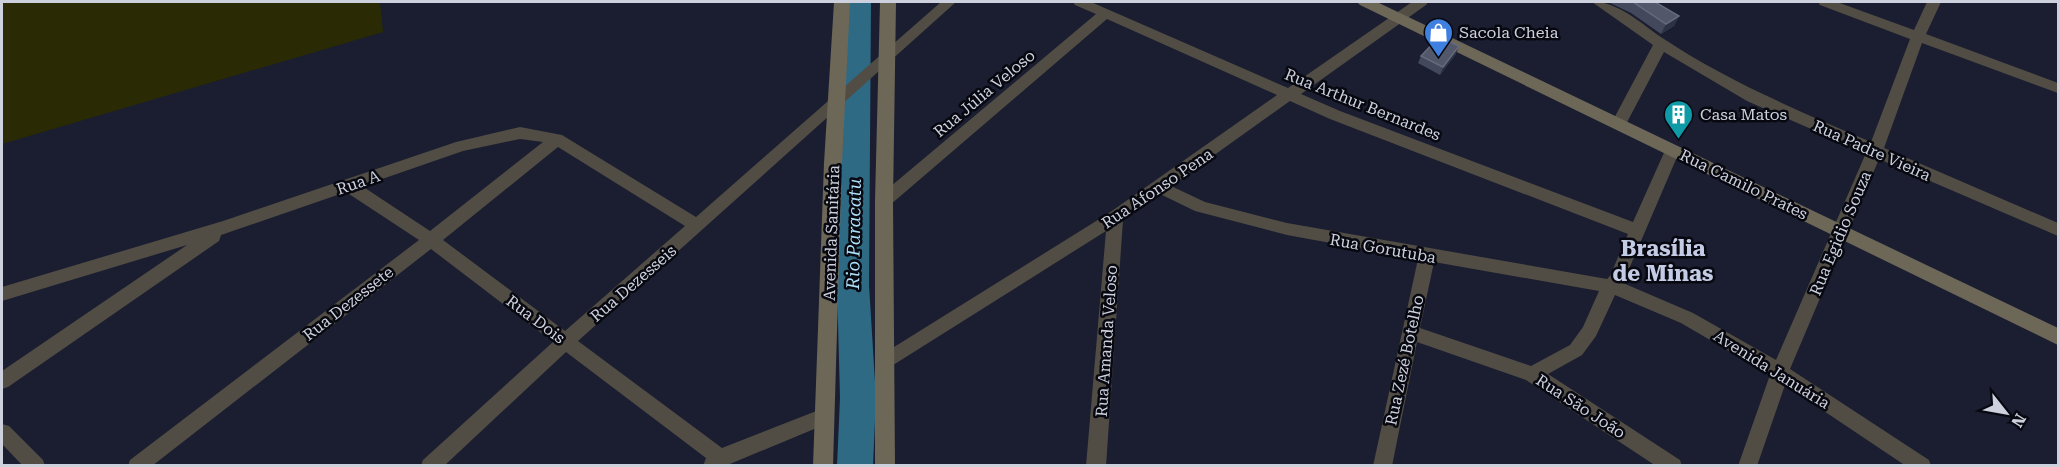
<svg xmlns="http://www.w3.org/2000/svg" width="2060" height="467" font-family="'Roboto Serif',serif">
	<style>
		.green { fill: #2a2b04 }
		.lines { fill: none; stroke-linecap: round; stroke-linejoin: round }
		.river { fill: #2f6a85; fill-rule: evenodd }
		.street { fill: #514d44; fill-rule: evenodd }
		.secondary { fill: #6d6758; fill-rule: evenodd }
		.wall { fill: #43485c }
		.shaded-wall { fill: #2d3144 }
		.building { fill: #52576a; stroke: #656a7c; stroke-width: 1.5 }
		.labels { text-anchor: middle; stroke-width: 5; stroke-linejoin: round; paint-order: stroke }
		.poi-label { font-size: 16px; fill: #cdd1dd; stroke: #070810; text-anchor: start }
		.street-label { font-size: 16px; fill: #cdd1dd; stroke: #070810 }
		.water-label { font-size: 18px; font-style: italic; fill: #addff9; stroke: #070810 }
		.district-label { font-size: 22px; font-weight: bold; fill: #c4cbe4; stroke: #070810 }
	</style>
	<rect width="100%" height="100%" fill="#1a1e30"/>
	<!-- green -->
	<path class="green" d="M2 2H380L383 32 2 144Z"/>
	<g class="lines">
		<!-- river -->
		<path class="river" d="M845 2H871L869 285 876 398 873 466H837L840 398 837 285Z"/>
		<!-- street -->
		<path class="street" d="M941 2H956L578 341 722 448 824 408 831 410 833 416 831 422 725 466H703L706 458 566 352 444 466H421L423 460 553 342 431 249 152 466H128L130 460 419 240 346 192 221 235 219 241 8 387 2 389V371L187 245 2 301V287L223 221 456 142 520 127 562 135 696 217ZM520 139 543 142 430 231 362 186 463 151ZM558 147 685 226 565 331 443 240Z
			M1073 2H1091L1288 88 1412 2H1428L1426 5 1301 94 1340 111 1633 222 1667 146H1677L1680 150 1623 283 1693 313 1776 360 1866 153 1747 101 1664 52 1624 128H1614L1611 124 1653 45 1592 2C1617 0 1643 25 1664 39 1729 82 1799 111 1871 142L1910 39 1820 5 1818 2H1837L1914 30 1927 2H1941L1926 34 2058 83V93L1922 43 1884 148 2058 223V236L1879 159 1790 369 1929 460 1931 466H1906L1785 385 1757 466H1738L1770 375 1681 323 1615 295 1596 336 1582 355 1548 374 1680 460 1682 466H1656L1526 380 1417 342 1392 466H1373L1418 259 1287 235 1195 211 1160 194 1123 220 1106 466H1086L1106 231 890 367 884 370 878 367 875 362 878 357 1109 213 1277 95 1107 19 890 205H878L876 201 878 197 1096 14 1075 5ZM1290 101 1330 119 1628 234 1610 276 1607 279 1287 223 1205 202 1171 186ZM1434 262 1599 291 1583 327 1570 345 1531 366 1420 328Z
			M2 424 9 426 43 460 45 466H23L2 444Z"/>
		<!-- secondary -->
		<path class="secondary" d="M834 2H850L842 163 833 466H813L824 163Z
			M880 2H896L893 201 895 466H875V201Z
			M1357 2H1377L2058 328V345L1360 5Z"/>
	</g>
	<!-- wall -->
	<path class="wall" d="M1608 2H1655L1679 16 1674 26 1661 34 1631 13Z
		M1456 54 1440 75 1418 63 1421 56Z"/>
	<!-- shaded-wall -->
	<path class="shaded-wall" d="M1679 16 1674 26 1661 34 1666 24Z
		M1459 46 1456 54 1440 75 1443 67Z"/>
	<!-- building -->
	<path class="building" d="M1633 2H1655L1679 16 1666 24Z
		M1439 37 1459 46 1443 67 1421 56Z"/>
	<!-- icons -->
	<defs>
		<symbol id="shop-pin" viewBox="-11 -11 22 30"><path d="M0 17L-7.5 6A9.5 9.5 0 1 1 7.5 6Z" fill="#3f7fe0" stroke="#070810"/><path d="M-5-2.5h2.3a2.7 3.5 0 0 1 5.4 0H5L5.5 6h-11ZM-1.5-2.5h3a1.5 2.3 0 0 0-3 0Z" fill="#fff"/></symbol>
		<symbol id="building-pin" viewBox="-11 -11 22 30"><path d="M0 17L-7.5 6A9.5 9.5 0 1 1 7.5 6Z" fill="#0f9aa8" stroke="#070810"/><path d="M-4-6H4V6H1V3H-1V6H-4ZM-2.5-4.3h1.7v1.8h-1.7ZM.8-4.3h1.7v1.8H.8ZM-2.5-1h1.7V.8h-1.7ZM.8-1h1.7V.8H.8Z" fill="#fff"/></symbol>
	</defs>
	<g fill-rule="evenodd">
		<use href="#shop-pin" x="1422" y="16" width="33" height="45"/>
		<use href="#building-pin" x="1662" y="98" width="33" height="45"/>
	</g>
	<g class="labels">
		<!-- poi labels -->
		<g class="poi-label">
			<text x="1459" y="38">Sacola Cheia</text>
			<text x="1700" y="120">Casa Matos</text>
		</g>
		<!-- street labels -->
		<g class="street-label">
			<text transform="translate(984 93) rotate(-40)" y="6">Rua Júlia Veloso</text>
			<text transform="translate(1363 104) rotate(22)" y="6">Rua Arthur Bernardes</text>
			<text transform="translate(1872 150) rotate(24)" y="6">Rua Padre Vieira</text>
			<text transform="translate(358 182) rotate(-19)" y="6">Rua A</text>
			<text transform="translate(1744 184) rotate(26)" y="6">Rua Camilo Prates</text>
			<text transform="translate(1157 188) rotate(-34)" y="6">Rua Afonso Pena</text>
			<text transform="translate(831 233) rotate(-88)" y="6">Avenida Sanitária</text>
			<text transform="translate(1840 233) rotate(-67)" y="6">Rua Egidio Souza</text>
			<text transform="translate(1383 248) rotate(10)" y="6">Rua Gorutuba</text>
			<text transform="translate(633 283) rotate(-41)" y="6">Rua Dezesseis</text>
			<text transform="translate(348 303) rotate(-38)" y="6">Rua Dezessete</text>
			<text transform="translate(536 319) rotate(37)" y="6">Rua Dois</text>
			<text transform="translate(1106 341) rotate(-86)" y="6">Rua Amanda Veloso</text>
			<text transform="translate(1404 360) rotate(-78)" y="6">Rua Zezé Botelho</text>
			<text transform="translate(1772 369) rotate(32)" y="6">Avenida Januária</text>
			<text transform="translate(1581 406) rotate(33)" y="6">Rua São João</text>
		</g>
		<!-- water labels -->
		<g class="water-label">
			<text transform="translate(854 234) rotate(-89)" y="6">Rio Paracatu</text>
		</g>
		<!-- district labels -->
		<g class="district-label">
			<text x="1663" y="256">Brasília<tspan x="1663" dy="25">de Minas</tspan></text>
		</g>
	</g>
	<!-- border -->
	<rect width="2060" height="467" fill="none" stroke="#cdd1dd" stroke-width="6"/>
	<!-- north arrow -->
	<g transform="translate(2006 413) rotate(121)" stroke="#070810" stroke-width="4.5" paint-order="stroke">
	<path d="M0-4.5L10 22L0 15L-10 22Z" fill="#cdd1dd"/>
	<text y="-9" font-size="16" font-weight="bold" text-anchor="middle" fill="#cdd1dd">N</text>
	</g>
</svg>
